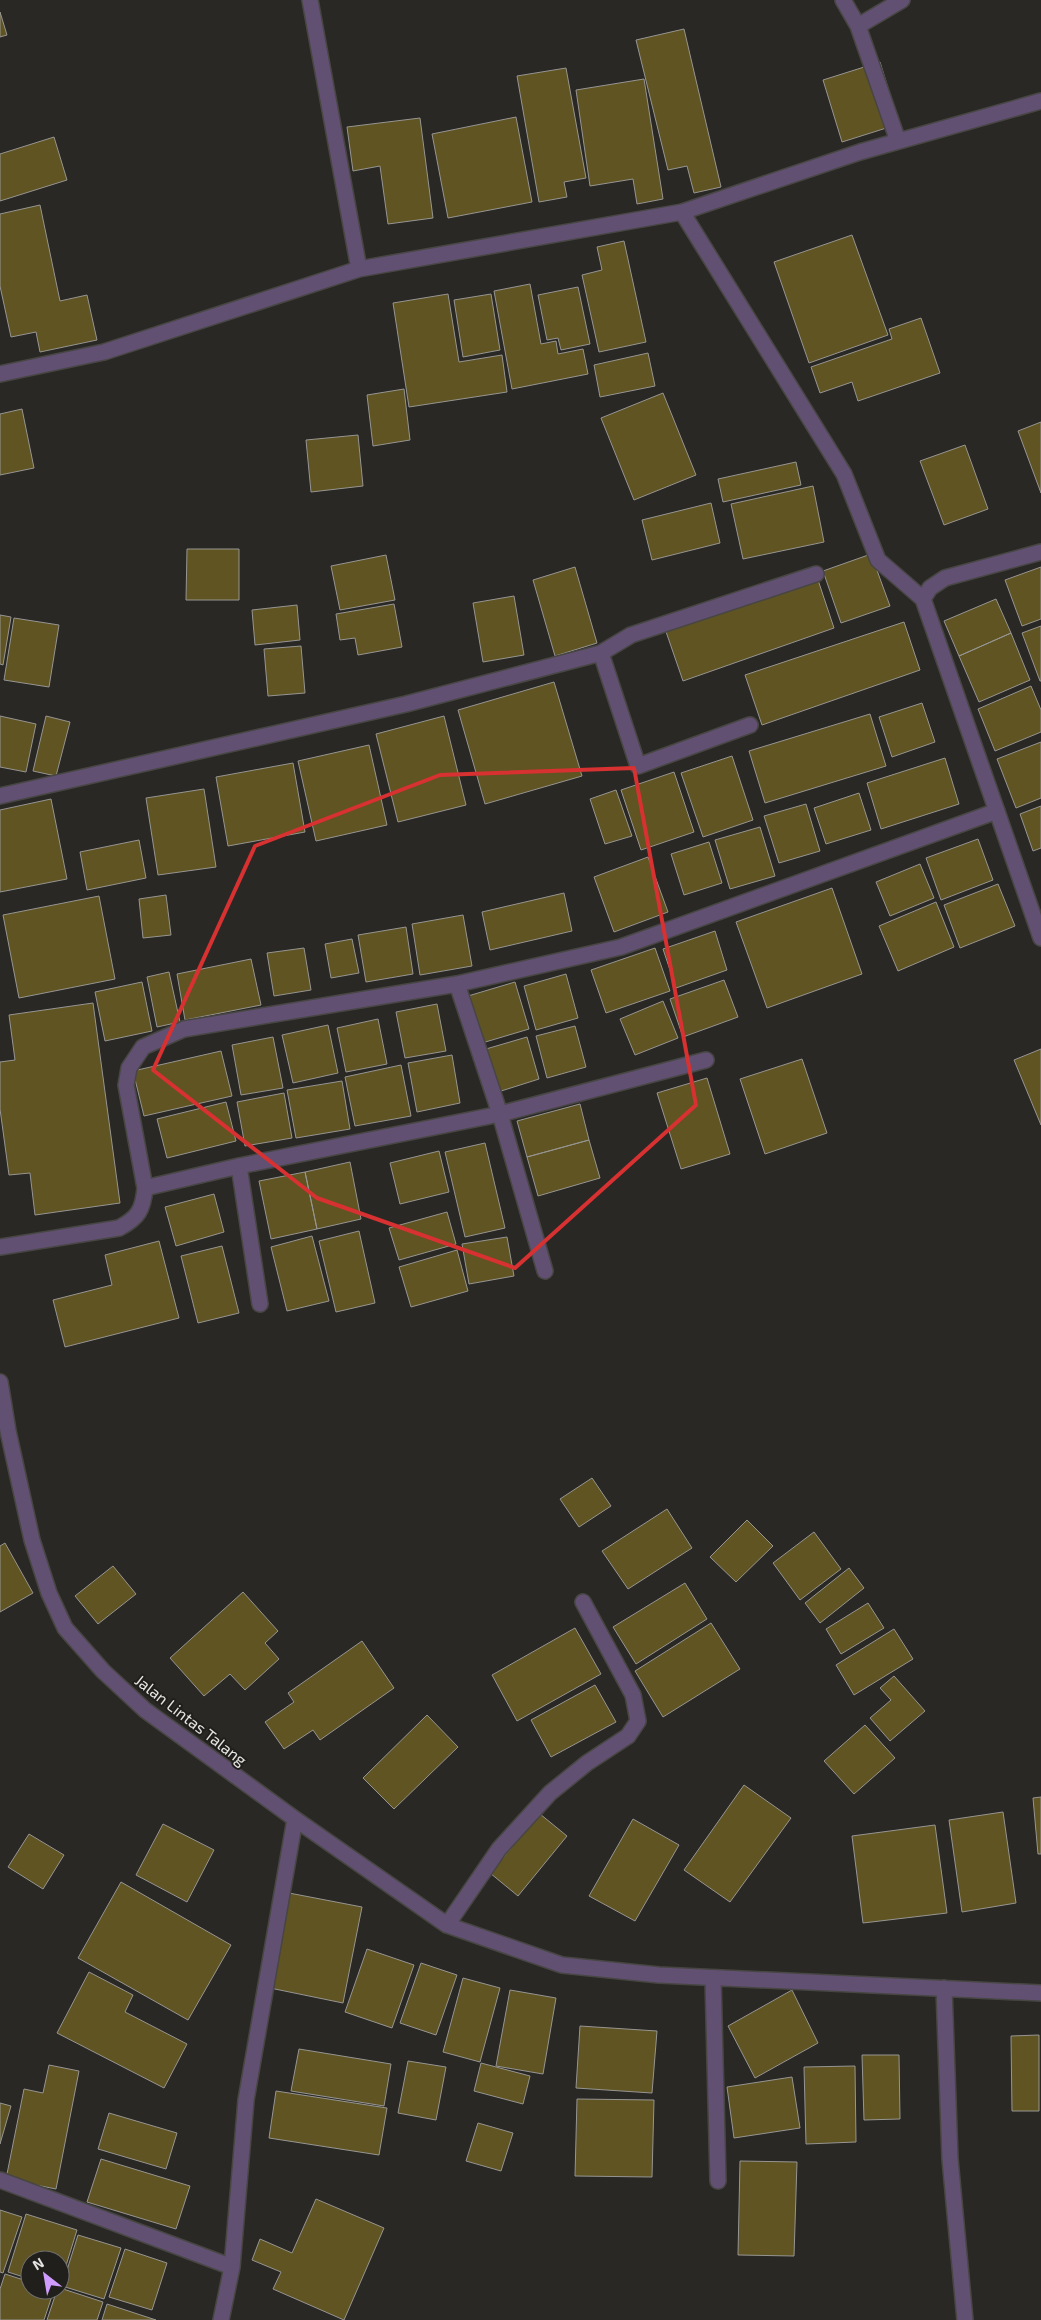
<svg xmlns="http://www.w3.org/2000/svg" width="1041" height="2320" font-family="'Exo 2',sans-serif">
	<style>
		.building { fill: #605423; stroke: #969591 }
		.lines { fill: none; stroke-linecap: round; stroke-linejoin: round }
		.minor-casing { stroke: #474643; stroke-width: 18 }
		.minor { stroke: #615072; stroke-width: 15 }
		.marked { fill: none; stroke: #d73131; stroke-width: 4; stroke-linejoin: round }
		.labels { text-anchor: middle; stroke-width: 4; stroke-linejoin: round; paint-order: stroke }
		.street-label { font-size: 16px; fill: #e5e4e2; stroke: #201f1c }
	</style>
	<rect width="100%" height="100%" fill="#292825"/>
	<!-- building -->
	<path class="building" d="M0 12 7 35 0 37Z
		M684 29 721 187 694 193 687 166 668 170 636 40Z
		M880 62 899 124 842 142 823 80Z
		M566 68 586 178 564 182 567 197 539 202 517 76Z
		M644 79 663 199 637 204 633 179 590 186 576 90Z
		M516 117 532 202 448 218 432 134Z
		M420 118 433 218 388 224 380 166 353 171 347 127Z
		M54 137 67 180 0 201V154Z
		M40 205 60 301 87 295 97 340 40 352 36 332 11 337 0 286V214Z
		M852 235 888 335 809 363 774 262Z
		M624 241 646 342 599 352 582 275 602 270 597 247Z
		M530 284 541 344 556 341 558 354 583 349 588 374 512 389 494 291Z
		M578 287 590 344 561 350 558 338 547 340 538 295Z
		M448 294 459 362 502 355 507 392 409 407 393 303Z
		M491 294 500 350 463 357 454 300Z
		M921 318 940 373 858 401 852 382 820 393 811 367 892 339 889 329Z
		M648 353 655 386 600 397 594 365Z
		M404 389 410 440 373 446 367 395Z
		M663 393 696 475 634 500 601 418Z
		M22 409 34 468 0 475V414Z
		M1041 422V493L1018 431Z
		M358 435 363 486 311 492 306 440Z
		M965 445 988 509 944 525 920 461Z
		M796 462 801 485 723 502 718 479Z
		M813 486 824 542 743 559 731 504Z
		M711 503 720 543 652 560 642 520Z
		M187 549H239V600H186Z
		M871 554 890 606 841 623 823 571Z
		M386 555 395 600 340 610 331 566Z
		M575 567 597 643 555 656 533 580Z
		M1041 567V619L1022 626 1005 580Z
		M815 571 834 628 683 681 663 623Z
		M514 596 524 655 483 662 473 603Z
		M996 599 1011 633 959 656 944 621Z
		M394 604 402 647 358 655 355 638 340 640 336 614Z
		M297 605 300 640 255 645 252 610Z
		M0 615 11 617 3 665 0 664Z
		M14 618 59 625 49 687 4 680Z
		M904 622 920 670 762 725 745 675Z
		M1041 626V681H1040L1022 633Z
		M1011 633 1030 680 979 702 959 656Z
		M301 646 305 693 268 696 264 649Z
		M554 682 582 776 485 804 458 710Z
		M1031 686 1041 710V732L995 751 978 709Z
		M922 703 935 742 892 757 879 717Z
		M870 714 886 766 765 803 749 751Z
		M0 716 36 724 26 772 0 767Z
		M46 716 70 722 56 776 33 771Z
		M444 716 466 805 398 822 376 734Z
		M1041 742V798L1016 808 997 759Z
		M369 745 387 825 316 841 298 761Z
		M732 756 753 820 703 837 681 773Z
		M945 758 959 804 881 829 867 783Z
		M293 763 305 832 228 846 216 777Z
		M674 772 694 832 641 850 621 790Z
		M204 789 216 867 158 875 146 798Z
		M616 790 632 836 605 844 590 799Z
		M859 793 871 830 826 844 814 808Z
		M51 799 67 879 0 892V810Z
		M806 804 820 851 779 863 764 816Z
		M1041 806V848L1033 851 1020 814Z
		M760 827 775 876 730 889 715 840Z
		M978 839 993 880 941 900 926 858Z
		M139 840 146 878 87 890 80 852Z
		M709 842 722 883 684 895 671 854Z
		M648 857 668 912 614 932 594 877Z
		M920 864 934 898 890 916 876 882Z
		M998 884 1015 926 960 948 944 905Z
		M832 888 862 974 767 1008 736 922Z
		M564 893 572 931 490 950 482 912Z
		M166 895 171 935 143 938 139 899Z
		M99 896 115 979 19 998 3 915Z
		M936 902 954 947 898 971 879 926Z
		M463 915 472 966 420 975 412 924Z
		M406 927 413 974 366 982 358 935Z
		M715 931 727 970 676 988 663 949Z
		M352 939 359 973 331 978 325 944Z
		M304 948 311 990 274 996 267 953Z
		M655 948 670 991 606 1013 591 970Z
		M251 959 261 1005 185 1020 177 974Z
		M169 972 180 1022 157 1027 147 977Z
		M566 974 578 1018 536 1030 524 986Z
		M724 980 738 1017 683 1037 670 999Z
		M142 982 152 1031 105 1041 95 992Z
		M515 982 529 1029 482 1043 468 996Z
		M663 1001 678 1038 635 1055 620 1019Z
		M93 1003 120 1203 35 1215 30 1173 9 1175 0 1109V1062L15 1060 9 1015Z
		M437 1004 446 1051 405 1058 396 1012Z
		M378 1019 387 1064 346 1072 337 1028Z
		M328 1025 338 1073 293 1083 282 1035Z
		M575 1026 586 1067 547 1078 536 1036Z
		M273 1037 283 1088 241 1095 232 1045Z
		M527 1037 539 1079 498 1092 486 1049Z
		M1041 1049V1125L1014 1060Z
		M221 1051 232 1096 144 1116 133 1071Z
		M452 1055 460 1103 417 1112 408 1063Z
		M802 1059 827 1133 765 1154 740 1079Z
		M401 1065 411 1116 355 1126 345 1077Z
		M707 1078 730 1154 681 1169 657 1093Z
		M342 1081 350 1129 296 1138 287 1090Z
		M284 1093 292 1138 245 1146 237 1102Z
		M226 1102 236 1141 167 1158 157 1119Z
		M580 1104 589 1140 527 1157 517 1121Z
		M589 1140 600 1178 538 1196 527 1157Z
		M485 1143 505 1228 465 1237 445 1152Z
		M439 1151 449 1192 400 1204 390 1163Z
		M350 1162 361 1219 317 1229 305 1172Z
		M305 1172 317 1229 271 1239 259 1181Z
		M214 1194 224 1232 176 1246 165 1207Z
		M447 1212 456 1244 399 1260 389 1228Z
		M359 1231 375 1303 336 1312 319 1241Z
		M312 1236 329 1301 287 1311 271 1247Z
		M507 1237 514 1276 469 1284 462 1244Z
		M159 1241 179 1318 65 1347 53 1300 112 1285 105 1255Z
		M222 1246 239 1313 198 1323 181 1256Z
		M457 1250 468 1291 411 1307 399 1267Z
		M592 1478 611 1506 579 1527 560 1499Z
		M667 1509 692 1548 628 1589 602 1551Z
		M747 1520 773 1546 736 1582 710 1557Z
		M814 1532 841 1569 800 1600 773 1563Z
		M5 1543 33 1593 0 1612V1546Z
		M113 1566 136 1594 98 1624 75 1596Z
		M849 1568 864 1588 820 1623 805 1603Z
		M685 1583 707 1619 636 1664 613 1627Z
		M243 1592 278 1631 265 1643 279 1659 245 1690 230 1674 204 1696 170 1658Z
		M868 1603 884 1628 841 1654 826 1629Z
		M711 1623 740 1669 663 1717 635 1671Z
		M575 1628 601 1674 517 1721 492 1675Z
		M894 1629 913 1659 854 1695 836 1665Z
		M362 1641 394 1688 320 1740 313 1730 284 1749 265 1722 294 1702 288 1693Z
		M894 1676 925 1711 890 1741 870 1718 891 1700 880 1688Z
		M595 1685 616 1722 551 1757 531 1720Z
		M427 1715 458 1747 394 1809 363 1778Z
		M865 1725 895 1758 854 1794 824 1761Z
		M744 1785 791 1818 730 1902 684 1870Z
		M1041 1797V1854H1038L1033 1798Z
		M1003 1812 1016 1903 962 1912 949 1820Z
		M540 1814 567 1836 518 1896 490 1873Z
		M633 1819 679 1845 635 1921 589 1896Z
		M163 1824 214 1850 187 1902 136 1875Z
		M935 1825 947 1913 863 1923 852 1836Z
		M29 1834 64 1855 43 1889 8 1867Z
		M121 1882 231 1945 188 2020 78 1958Z
		M289 1893 362 1907 343 2003 270 1988Z
		M367 1949 414 1965 392 2028 345 2012Z
		M421 1963 457 1975 436 2035 400 2023Z
		M89 1972 133 1995 125 2012 187 2044 164 2088 57 2033Z
		M463 1978 500 1988 480 2062 443 2052Z
		M510 1990 556 1998 543 2074 496 2066Z
		M792 1990 818 2043 755 2078 728 2026Z
		M580 2026 657 2031 652 2093 576 2088Z
		M1039 2035V2111H1012L1011 2036Z
		M299 2049 391 2064 384 2106 291 2091Z
		M862 2055H899L900 2119 864 2120Z
		M408 2061 446 2067 436 2120 398 2113Z
		M481 2063 530 2076 523 2104 474 2091Z
		M49 2065 79 2071 56 2189 6 2179 24 2089 43 2093Z
		M855 2066 856 2142 806 2144 804 2067Z
		M792 2077 800 2128 734 2138 727 2087Z
		M276 2091 387 2108 379 2155 269 2138Z
		M577 2099 654 2100 652 2177 575 2176Z
		M0 2103 11 2106 0 2144Z
		M109 2113 177 2133 166 2169 98 2149Z
		M478 2123 513 2133 501 2171 466 2161Z
		M101 2159 190 2186 176 2229 87 2202Z
		M740 2161 797 2162 794 2256 738 2255Z
		M316 2199 384 2228 344 2320 273 2289 281 2272 252 2260 260 2239 292 2253Z
		M0 2210 22 2217 3 2273 0 2272Z
		M26 2214 77 2230 60 2285V2260H30V2279L8 2272Z
		M78 2235 121 2248 104 2299 62 2286Z
		M125 2249 167 2263 152 2310 109 2297Z
		M5 2274 30 2282V2290H54L44 2320H0V2289Z
		M60 2288 103 2302 97 2320H47L57 2290Z
		M107 2304 156 2320H102Z"/>
	<g class="lines">
		<defs>
			<path id="minor" d="M310 0 359 269
				M843 0 858 26 898 141
				M858 26 902 0
				M682 212 844 474 878 560 923 599
				M0 374 104 352 359 269 682 212 860 152 1041 101
				M1041 552 945 578 930 588 923 599 1041 938
				M601 653 638 766 750 725
				M0 796 406 704 601 653 631 635 816 574
				M457 984 500 1114 545 1271
				M239 1166 260 1304
				M145 1188 239 1166 500 1114 706 1060
				M0 1247 119 1228C138 1218 143 1210 145 1188L126 1085 129 1068 143 1047 184 1029 457 984 621 947 997 811
				M0 1382 8 1431 32 1540 49 1593 65 1628 103 1671 145 1710 295 1819 447 1925 562 1965 659 1975 1041 1993
				M447 1925 499 1849 550 1793 587 1763 628 1736 638 1721 633 1695 583 1602
				M713 1978 718 2181
				M944 1988 950 2159 965 2320
				M0 2180 232 2267
				M221 2320 232 2267 246 2100 295 1819"/>
		</defs>
		<!-- minor casing -->
		<use href="#minor" class="minor-casing"/>
		<!-- minor -->
		<use href="#minor" class="minor"/>
	</g>
	<!-- marked area -->
	<path class="marked" d="M634 768 696 1105 515 1268 317 1198 153 1070 255 846 440 775Z"/>
	<g class="labels">
		<!-- street labels -->
		<g class="street-label">
			<text transform="translate(191 1720) rotate(38)" y="6">Jalan Lintas Talang</text>
		</g>
	</g>
	<!-- north arrow -->
	<g transform="translate(45 2275) rotate(329)"><circle r="24" fill="#201f1c" stroke="#6f6e6b"/>
	<path d="M0-4L9 19L0 12L-9 19Z" fill="#d09dfe"/>
	<text y="-8" font-size="14" font-weight="bold" text-anchor="middle" fill="#e5e4e2">N</text>
	</g>
</svg>
